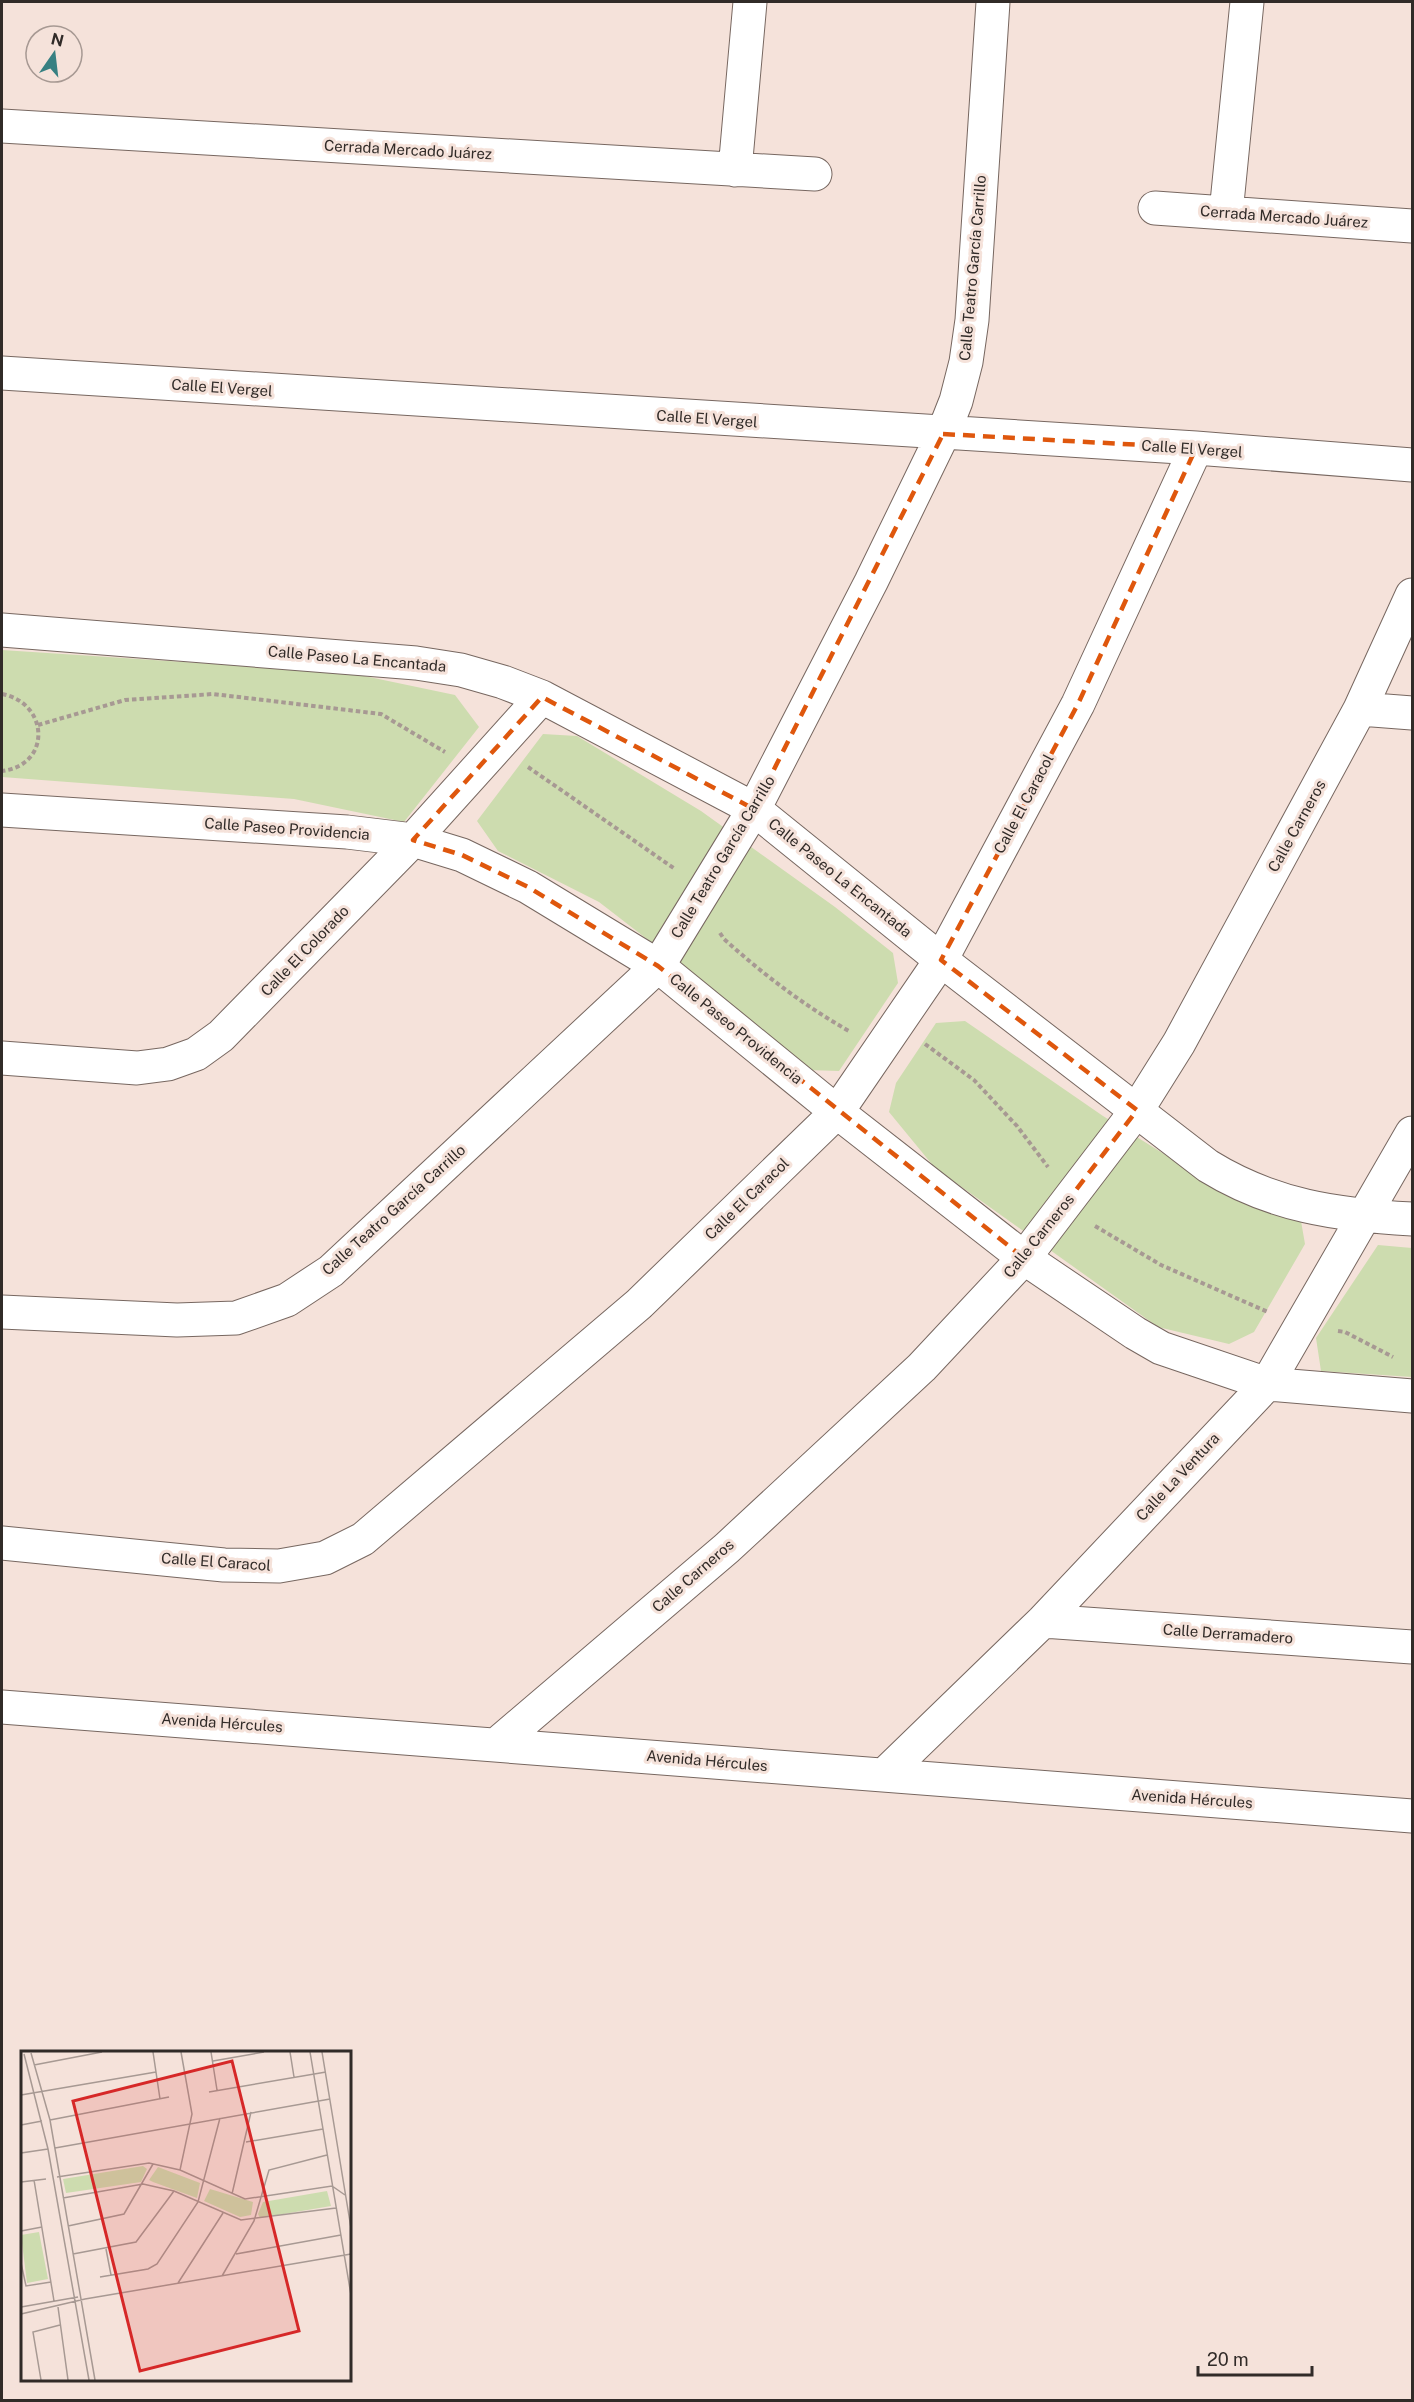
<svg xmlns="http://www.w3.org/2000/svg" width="1414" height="2402" font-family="'Public Sans',sans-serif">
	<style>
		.green { fill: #cddcaf }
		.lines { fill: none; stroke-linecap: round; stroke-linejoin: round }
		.pedestrian-casing { stroke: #776760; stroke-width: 35 }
		.minor-casing { stroke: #776760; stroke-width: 35 }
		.path { stroke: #a79993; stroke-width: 4; stroke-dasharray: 4.5 3; stroke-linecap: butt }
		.pedestrian { stroke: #fff; stroke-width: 33 }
		.minor { stroke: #fff; stroke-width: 33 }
		.marked { fill: none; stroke: #df570d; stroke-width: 4.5; stroke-dasharray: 12 8; stroke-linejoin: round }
		.labels { text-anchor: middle; stroke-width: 6; stroke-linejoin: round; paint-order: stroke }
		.street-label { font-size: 15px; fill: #312b28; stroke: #f5e2da }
		.inset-road { fill: none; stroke: #a79993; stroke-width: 1.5 }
		.view { fill: #d62828; fill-opacity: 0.15; stroke: #d62828; stroke-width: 3 }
		.inset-edge { fill: none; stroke: #312b28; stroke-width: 3 }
	</style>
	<rect width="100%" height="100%" fill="#f5e2da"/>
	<!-- green -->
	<path class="green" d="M2 650 350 673 455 695 479 727 404 822 294 799 2 777Z
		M543 734 577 736 701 811 835 907 893 953 898 983 839 1071 807 1070 713 990 599 902 498 851 477 821Z
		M965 1021 1103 1116 1201 1177 1301 1221 1305 1244 1254 1332 1229 1344 1158 1327 935 1168 889 1112 896 1083 936 1023Z
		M1378 1245 1412 1248V1377L1321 1371 1316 1338Z"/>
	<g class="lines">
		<defs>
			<path id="pedestrian" d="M658 966 754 809
				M1024 1258 1137 1110"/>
			<path id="minor" d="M2 126 815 174
				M735 170 750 2
				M1155 208 1412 226
				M1226 213 1247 2
				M2 373 1196 448 1412 465
				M2 630 416 663 461 670 503 682 542 697 754 809 941 960 1208 1166C1273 1206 1337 1215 1412 1219
				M1360 709 1412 713
				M754 809 871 582 943 434 956 401 966 362 972 320 993 2
				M2 810 347 832 413 840 462 855 528 887 658 966 837 1112 1024 1258 1135 1333 1161 1348 1267 1384 1412 1396
				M2 1058 137 1068 168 1064 196 1054 221 1036 413 840 542 697
				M1137 1110 1179 1043 1360 709 1412 595
				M2 1312 177 1320 236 1318 287 1300 331 1271 658 966
				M2 1543 224 1565 279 1566 325 1558 363 1539 639 1304 837 1112 941 960 1078 704 1196 448
				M1043 1621 1412 1647
				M2 1707 1412 1816
				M497 1744 727 1548 922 1367 1024 1258
				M884 1775 1043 1621 1267 1384 1412 1133"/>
		</defs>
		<!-- pedestrian casing -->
		<use href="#pedestrian" class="pedestrian-casing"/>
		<!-- minor casing -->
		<use href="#minor" class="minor-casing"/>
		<!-- path -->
		<path class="path" d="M2 694C49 703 52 765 2 771
			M38 725 125 700 213 694 381 714 445 752
			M528 767 675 869
			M720 933 724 939C763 974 803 1005 849 1031
			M925 1044 974 1080 1017 1126 1048 1167
			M1095 1226 1161 1265 1268 1312
			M1338 1331 1345 1332 1393 1357"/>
		<!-- pedestrian -->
		<use href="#pedestrian" class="pedestrian"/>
		<!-- minor -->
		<use href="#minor" class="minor"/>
	</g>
	<!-- marked area -->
	<path class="marked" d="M943 434 1196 448 1078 704 941 960 1137 1110 1024 1258 658 966 528 887 462 855 413 840 542 697 754 809Z"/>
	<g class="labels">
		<!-- street labels -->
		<g class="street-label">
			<text transform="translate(408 150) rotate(3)" y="5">Cerrada Mercado Juárez</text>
			<text transform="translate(1284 217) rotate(4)" y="5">Cerrada Mercado Juárez</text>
			<text transform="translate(973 268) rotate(-85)" y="5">Calle Teatro García Carrillo</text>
			<text transform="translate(222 388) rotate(4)" y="5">Calle El Vergel</text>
			<text transform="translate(707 419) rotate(4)" y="5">Calle El Vergel</text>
			<text transform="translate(1192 449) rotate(4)" y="5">Calle El Vergel</text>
			<text transform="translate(357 659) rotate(5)" y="5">Calle Paseo La Encantada</text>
			<text transform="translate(1024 804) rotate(-62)" y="5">Calle El Caracol</text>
			<text transform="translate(1297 826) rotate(-61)" y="5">Calle Carneros</text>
			<text transform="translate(287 829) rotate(4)" y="5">Calle Paseo Providencia</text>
			<text transform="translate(723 857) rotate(-59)" y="5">Calle Teatro García Carrillo</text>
			<text transform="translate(840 878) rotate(39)" y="5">Calle Paseo La Encantada</text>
			<text transform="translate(305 951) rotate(-46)" y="5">Calle El Colorado</text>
			<text transform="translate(736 1029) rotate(39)" y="5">Calle Paseo Providencia</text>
			<text transform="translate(747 1199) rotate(-44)" y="5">Calle El Caracol</text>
			<text transform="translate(394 1210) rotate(-42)" y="5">Calle Teatro García Carrillo</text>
			<text transform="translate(1039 1236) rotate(-51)" y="5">Calle Carneros</text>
			<text transform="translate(1178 1477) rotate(-47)" y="5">Calle La Ventura</text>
			<text transform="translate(216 1562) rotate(4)" y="5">Calle El Caracol</text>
			<text transform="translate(693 1576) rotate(-41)" y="5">Calle Carneros</text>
			<text transform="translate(1228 1634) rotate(4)" y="5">Calle Derramadero</text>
			<text transform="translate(222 1723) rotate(4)" y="5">Avenida Hércules</text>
			<text transform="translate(707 1761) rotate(5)" y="5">Avenida Hércules</text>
			<text transform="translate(1192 1799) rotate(4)" y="5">Avenida Hércules</text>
		</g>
	</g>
	<!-- overview -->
	<g transform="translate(21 2051)">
		<rect width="330" height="330" fill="#f5e2da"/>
		<path d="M122 115 126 118 120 131 45 142 42 128ZM137 116 179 132 176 147 132 131 128 129ZM189 138 232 151 230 164 219 166 183 150ZM306 140 310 155 239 167 237 163 242 151ZM18 181 27 228 6 232 0 184Z" fill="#cddcaf"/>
		<path class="inset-road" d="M132 1 139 48M190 1 196 39M269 1 273 26M289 1 330 244M301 1 330 177M10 2 29 69 74 329M3 3 27 98 68 329M192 10 243 1M13 14 81 1M188 41 305 21M0 44 135 21M29 69 148 46M0 74 21 70M225 91 302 78M34 97 309 48M0 102 27 98M159 119 171 63 160 1M36 126 128 112 159 119 224 148 311 135 324 144M13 129 33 250M0 131 25 128M211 143 230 61M42 147 122 133 153 140 220 169 315 157M47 175 103 163 132 113M0 180 21 176M85 198 90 224M52 203 115 191 153 140M215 203 320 184M0 212 5 235 30 231M201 225 233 170 248 119 306 104M79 226 127 218 136 213 177 151 199 67M157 232 202 162M0 256 57 246M37 256 47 329M0 263 64 248 330 203M20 329 12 281 39 274"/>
		<path class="view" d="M211 10 278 280 119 320 52 50Z"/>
		<rect width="330" height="330" class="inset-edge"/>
	</g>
	<!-- border -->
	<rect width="1414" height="2402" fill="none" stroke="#312b28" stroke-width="6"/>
	<!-- north arrow -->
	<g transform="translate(54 54) rotate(14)"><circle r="28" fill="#f5e2da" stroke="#a79993" stroke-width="1.5"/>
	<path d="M0-4.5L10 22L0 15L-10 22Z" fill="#378082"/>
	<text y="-9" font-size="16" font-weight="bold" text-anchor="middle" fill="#312b28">N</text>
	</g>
	<!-- scale -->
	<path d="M1198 2366v9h114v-9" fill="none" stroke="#312b28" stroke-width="3"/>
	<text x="1207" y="2366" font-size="18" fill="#312b28" stroke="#f5e2da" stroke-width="4.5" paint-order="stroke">20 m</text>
</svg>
